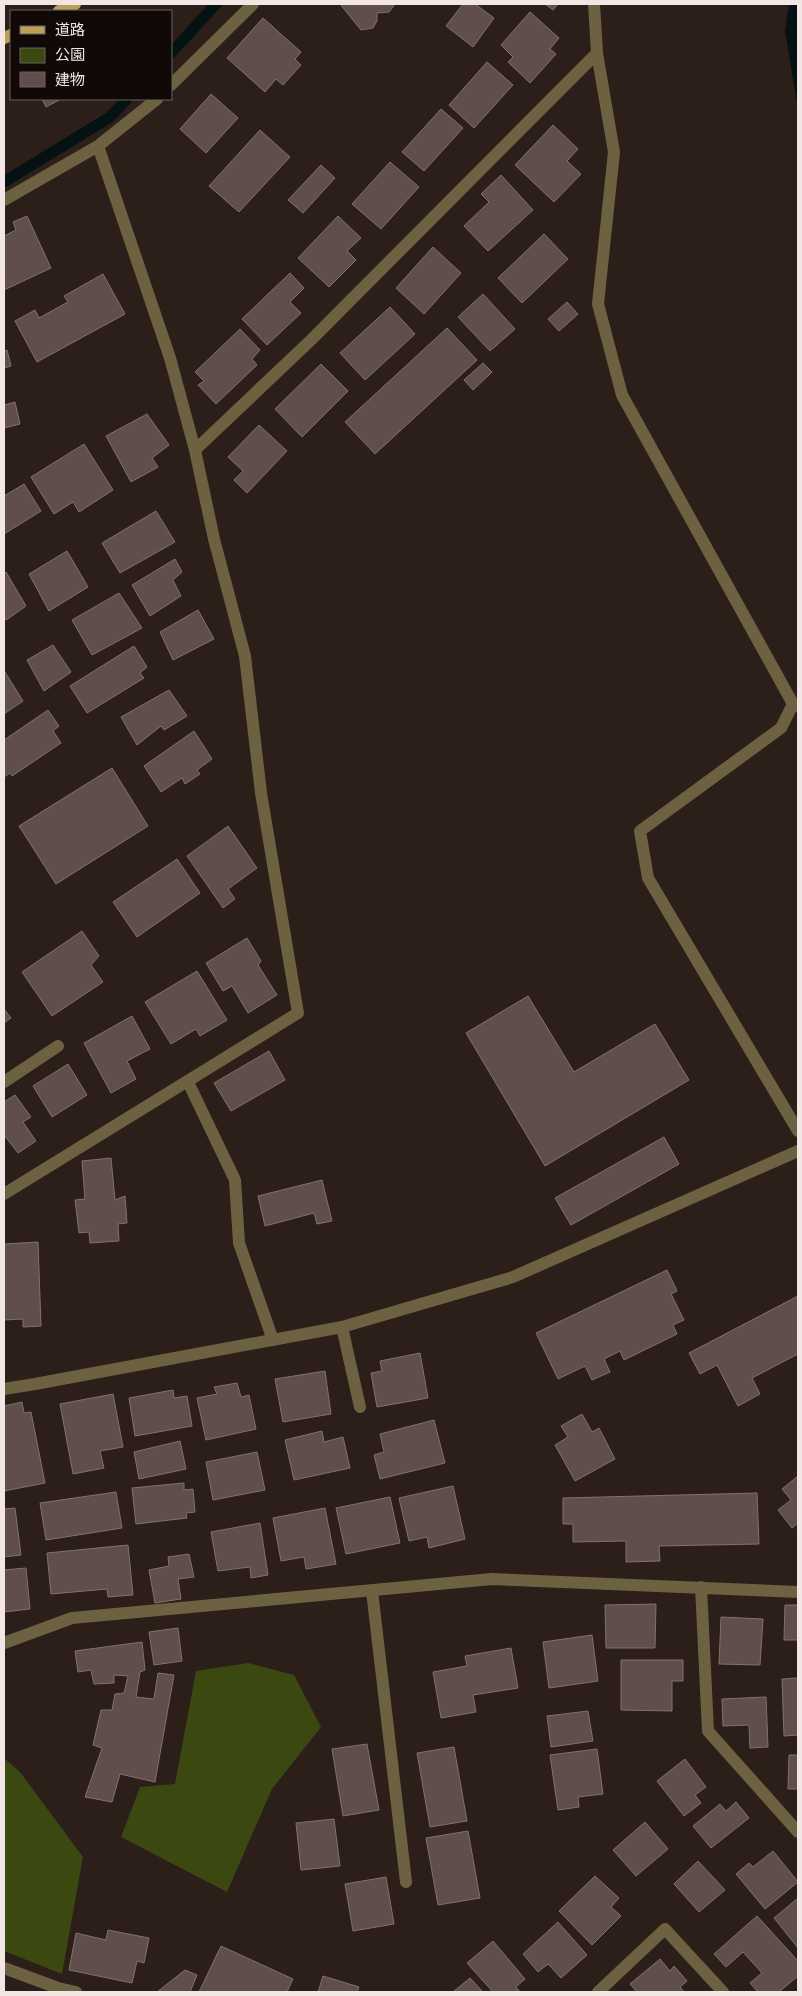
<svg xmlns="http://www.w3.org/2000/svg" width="802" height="1996" font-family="'Golos Text','Noto Sans JP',sans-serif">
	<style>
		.green { fill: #3b4911 }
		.water { fill: #041214 }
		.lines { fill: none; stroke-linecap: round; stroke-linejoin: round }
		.stream { stroke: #041214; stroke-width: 11 }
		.building { fill: #604e4b; stroke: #84716d }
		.minor { stroke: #6c6141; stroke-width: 12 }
		.primary { stroke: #b9a05c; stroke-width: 12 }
	</style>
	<rect width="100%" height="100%" fill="#2c1e18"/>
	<!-- green -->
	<path class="green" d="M248 1663 294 1675 321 1727 272 1789 227 1892 121 1837 140 1787 175 1784 196 1671Z
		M4 1758 20 1772 83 1857 62 1974 4 1951Z"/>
	<!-- water -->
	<path class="water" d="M789 4H798V109L785 31Z"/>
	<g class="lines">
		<!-- stream -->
		<path class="stream" d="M171 53 216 4
			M4 182 110 117 127 99"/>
	</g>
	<!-- building -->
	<path class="building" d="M340 4H395L389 12 377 13V21L373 28 361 30Z
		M463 4H475L494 18 473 47 446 26Z
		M545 4H558L553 10Z
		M530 12 559 38 550 49 556 54 530 83 508 62 513 57 501 45Z
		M263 18 301 52 295 59 301 65 283 85 276 79 265 92 227 58Z
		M487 62 513 85 474 128 449 105Z
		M211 94 238 118 206 153 180 129Z
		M42 99H61L46 107Z
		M441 109 463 128 424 171 402 152Z
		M553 125 578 149 567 161 581 174 554 202 515 165Z
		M260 130 290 157 239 212 209 186Z
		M390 162 419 187 381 229 352 204Z
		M321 165 335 178 303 213 288 200Z
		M501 175 533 210 488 251 464 226 489 202 481 194Z
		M27 216 51 268 4 290V236L16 230 13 222Z
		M338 216 361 238 347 251 356 260 329 287 298 258Z
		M544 234 568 259 522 303 498 278Z
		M433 247 461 273 424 314 396 288Z
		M290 273 304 288 290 302 301 313 267 345 242 319Z
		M103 274 125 314 37 362 15 321 35 310 39 318 68 302 64 296Z
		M483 294 515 329 490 351 458 317Z
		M567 302 578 314 559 331 548 319Z
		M390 307 415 334 365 380 340 353Z
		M447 328 477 360 375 454 345 422Z
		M240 329 260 350 252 359 257 365 216 404 198 385 204 381 195 372Z
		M7 350 11 366 4 368V351Z
		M483 363 492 372 473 390 464 380Z
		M321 364 348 391 302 437 275 409Z
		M15 402 20 424 4 428V405Z
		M147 414 169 445 152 458 158 467 131 482 106 436Z
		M259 425 287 451 247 493 234 480 243 471 228 457Z
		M84 444 113 490 79 512 73 502 54 514 31 477Z
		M24 484 41 511 4 534V496Z
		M156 511 175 542 120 573 102 543Z
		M67 551 88 587 49 611 29 574Z
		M175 559 182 572 173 580 181 596 150 616 132 585Z
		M6 572 26 606 6 620 4 616V574Z
		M119 593 142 628 92 655 72 620Z
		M198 610 214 639 173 660 160 632Z
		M53 645 71 672 44 691 27 660Z
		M134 646 147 667 140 673 144 678 87 713 70 686Z
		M5 672 23 701 4 714V673Z
		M169 690 187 716 164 730 161 726 137 745 121 717Z
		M48 710 59 726 53 731 61 743 12 776 10 773 4 777V740Z
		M194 731 212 759 197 770 200 774 185 784 182 778 161 792 144 766Z
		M112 768 148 826 56 884 19 826Z
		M228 826 257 868 228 889 235 899 223 908 187 856Z
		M177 859 200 893 137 937 113 902Z
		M82 931 99 956 91 965 103 982 52 1016 22 972Z
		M247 938 261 961 258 965 277 995 248 1013 232 986 223 991 206 963Z
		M197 971 227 1020 200 1036 196 1029 171 1044 145 1002Z
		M528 996 574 1072 655 1024 689 1080 545 1166 466 1033Z
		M4 1009 11 1018 4 1023Z
		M132 1016 150 1049 127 1061 136 1079 111 1093 84 1043Z
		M269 1051 285 1080 231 1111 214 1083Z
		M68 1064 87 1095 52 1117 33 1086Z
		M15 1095 31 1117 23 1122 36 1141 18 1153 4 1135V1102Z
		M664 1137 679 1164 571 1225 555 1198Z
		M111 1158 115 1200 125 1196 127 1223 118 1224 119 1241 90 1243 89 1232 79 1233 75 1200 85 1199 82 1161Z
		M322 1180 332 1221 317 1224 314 1213 265 1226 258 1196Z
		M38 1242 41 1326 23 1327V1319L4 1320V1244Z
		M667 1270 677 1291 671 1294 684 1320 673 1325 677 1334 624 1360 620 1351 604 1359 610 1372 592 1380 585 1366 558 1379 536 1333Z
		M798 1296V1354L752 1378 760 1394 738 1406 717 1365 700 1374 689 1353Z
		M420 1353 428 1398 377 1407 371 1373 382 1371 380 1361Z
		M325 1371 331 1414 283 1422 275 1379Z
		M237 1383 241 1397 249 1395 256 1429 206 1440 197 1398 217 1394 214 1387Z
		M173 1390 174 1398 187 1396 192 1426 135 1436 129 1398Z
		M113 1394 123 1447 100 1451 104 1468 73 1474 60 1404Z
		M22 1402 24 1413 31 1412 45 1483 4 1491V1406Z
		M582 1414 592 1432 599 1428 615 1459 575 1481 555 1445 568 1437 561 1426Z
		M434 1420 445 1463 380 1479 374 1455 384 1452 380 1434Z
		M322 1431 324 1442 343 1437 350 1468 294 1480 285 1440Z
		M180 1441 186 1469 139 1479 134 1452Z
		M257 1452 265 1490 213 1500 206 1462Z
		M798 1476V1523L792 1528 778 1510 791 1500 782 1489Z
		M184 1483V1490L193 1489 195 1512 186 1513 187 1518 136 1524 132 1488Z
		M453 1486 465 1539 429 1548 427 1537 409 1541 399 1498Z
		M116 1492 122 1528 46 1540 40 1503Z
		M757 1493 759 1544 659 1546 660 1561 626 1562V1541L573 1542V1524H563V1498Z
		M390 1497 400 1543 346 1554 336 1508Z
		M15 1508 21 1555 4 1557V1509Z
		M325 1508 336 1564 306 1569 304 1557 281 1561 273 1518Z
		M260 1523 268 1575 251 1578 250 1567 218 1571 211 1532Z
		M128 1545 133 1595 108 1597 107 1589 51 1594 47 1553Z
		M189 1554 194 1577 178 1579 181 1599 155 1603 149 1570 169 1566 168 1557Z
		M26 1568 30 1609 4 1612V1570Z
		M656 1604 655 1648H606L605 1605Z
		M785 1605H798V1640H784Z
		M721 1617 763 1619 760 1665 719 1664Z
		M178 1628 182 1661 154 1665 149 1632Z
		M592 1635 598 1681 549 1688 543 1642Z
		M142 1642 145 1670 140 1672 136 1697 154 1699 158 1673 174 1675 155 1782 120 1774 112 1802 85 1797 102 1748 93 1745 101 1710H112L115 1694 124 1693 128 1676 114 1675V1683L94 1684 91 1670 78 1672 75 1651Z
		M511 1648 518 1688 473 1695 476 1712 441 1718 433 1672 467 1666 465 1656Z
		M621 1660H683V1681H672V1711L621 1710Z
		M798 1678V1735L784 1736 782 1679Z
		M766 1697 768 1747 750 1748 749 1725 723 1726 722 1699Z
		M588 1711 593 1741 551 1747 547 1716Z
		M367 1744 379 1810 343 1816 332 1749Z
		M454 1747 467 1821 430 1827 417 1753Z
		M597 1749 603 1794 578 1797 579 1807 558 1810 550 1755Z
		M789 1755H798V1789H788Z
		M685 1759 706 1787 695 1795 701 1803 684 1816 657 1781Z
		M736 1802 749 1818 711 1848 693 1826 720 1804 726 1811Z
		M334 1819 340 1866 301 1870 296 1823Z
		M645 1822 668 1849 636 1876 613 1850Z
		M468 1831 480 1898 438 1905 426 1838Z
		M773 1851 798 1882 765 1909 736 1874 749 1863 753 1867Z
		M698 1861 725 1890 699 1912 674 1884Z
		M595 1876 619 1898 611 1907 621 1916 592 1945 559 1911Z
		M386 1877 394 1924 353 1931 345 1884Z
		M798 1898V1948L774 1918Z
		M757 1916 798 1961V1976L779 1992H758L750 1983 762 1973 743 1952 726 1967 714 1954Z
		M558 1922 587 1955 561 1978 548 1964 538 1972 523 1954Z
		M108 1930 149 1938 144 1963 137 1961 132 1983 69 1970 76 1933 106 1940Z
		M493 1941 525 1979 516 1987 520 1992H493L467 1963Z
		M221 1946 293 1979 287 1992H199Z
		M660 1959 670 1971 674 1966 687 1981 680 1987 684 1992H637L630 1984Z
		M185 1970 197 1975 190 1992H157Z
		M323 1976 359 1987 357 1992H318Z
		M470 1978 483 1992H453Z"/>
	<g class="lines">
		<!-- minor -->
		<path class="minor" d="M594 4 597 53 614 152 598 304 622 395 793 704 798 706
			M171 85 253 4
			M4 200 98 146 157 99
			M195 450 311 340 597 53
			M793 704 781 728 640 831 648 878 798 1131
			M4 1082 58 1046
			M188 1082 235 1180 239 1243 273 1340
			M4 1194 298 1013 261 793 245 656 214 539 195 450 170 358 98 146
			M342 1327 360 1407
			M4 1389 35 1384 342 1327 513 1277 798 1151
			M701 1587 708 1731 798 1832
			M372 1591 406 1882
			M4 1643 72 1618 492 1579 798 1592
			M4 1968 58 1988 76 1992
			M598 1992 665 1929 723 1992"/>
		<!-- primary -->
		<path class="primary" d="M59 11 75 4
			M4 38 11 35"/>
	</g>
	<!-- border -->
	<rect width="802" height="1996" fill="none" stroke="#f2e7e4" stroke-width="10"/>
	<!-- legend -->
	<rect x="10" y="10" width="162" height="90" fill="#100907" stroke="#6a625f"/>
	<rect x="20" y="26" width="25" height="8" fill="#b9a05c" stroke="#6a625f"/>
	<text x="55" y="35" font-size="15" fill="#f2e7e4">道路</text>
	<rect x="20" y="48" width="25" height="15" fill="#3b4911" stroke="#6a625f"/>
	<text x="55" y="60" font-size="15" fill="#f2e7e4">公園</text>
	<rect x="20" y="72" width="25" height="15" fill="#604e4b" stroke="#6a625f"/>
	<text x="55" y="85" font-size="15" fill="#f2e7e4">建物</text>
</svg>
